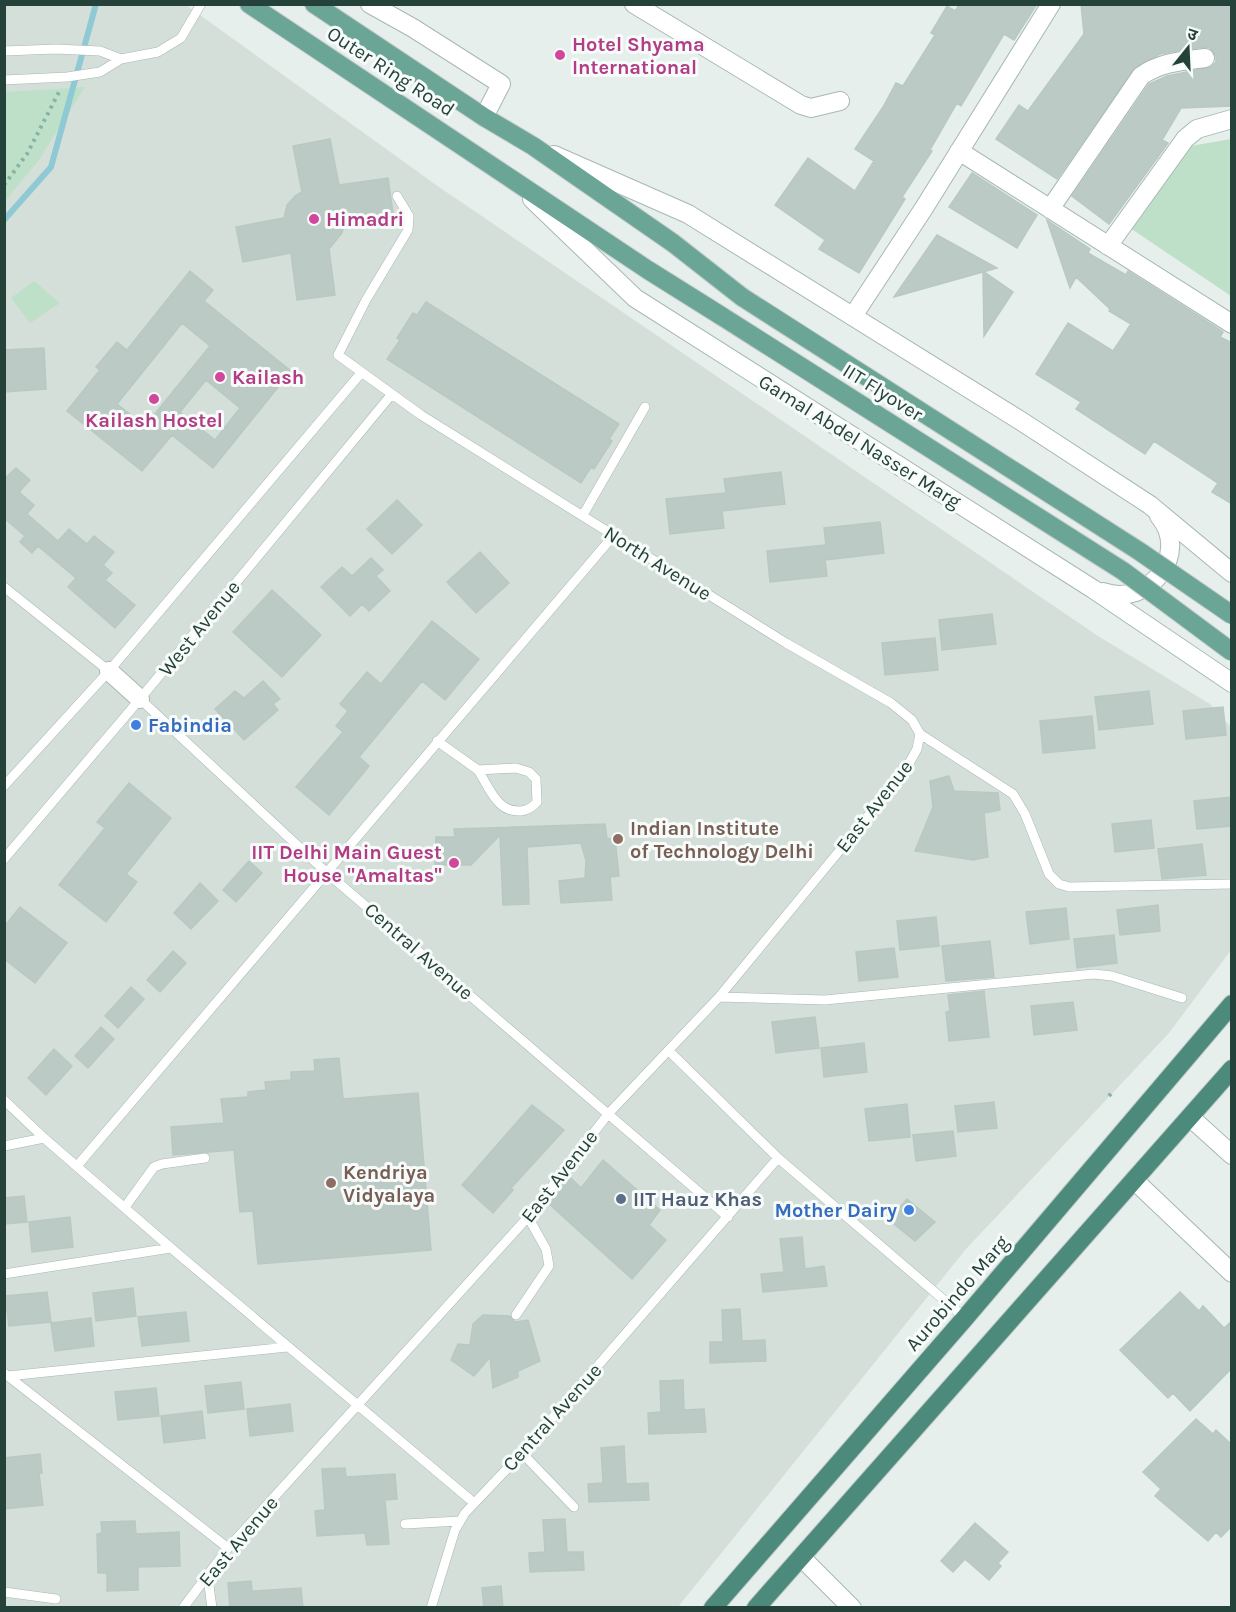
<svg xmlns="http://www.w3.org/2000/svg" width="1236" height="1612" font-family="Karla,'Noto Sans Devanagari',sans-serif">
	<style>
		.built { fill: #d4dfda }
		.green { fill: #bfe0c8 }
		.lines { fill: none; stroke-linecap: round; stroke-linejoin: round }
		.stream { stroke: #8ec9d4; stroke-width: 6 }
		.building { fill: #bbcac4; stroke: #b8c9c2; stroke-width: 1.5; fill-rule: evenodd }
		.service-casing { stroke: #a8b8b2; stroke-width: 10 }
		.minor-casing { stroke: #a8b8b2; stroke-width: 20 }
		.tertiary-casing { stroke: #a8b8b2; stroke-width: 20 }
		.primary-casing { stroke: #c2cac8; stroke-width: 20 }
		.trunk-casing { stroke: #c2cac8; stroke-width: 20 }
		.path { stroke: #86b3a5; stroke-width: 4; stroke-dasharray: 3 4.5; stroke-linecap: butt }
		.service { stroke: #fff; stroke-width: 9 }
		.minor { stroke: #fff; stroke-width: 18 }
		.tertiary { stroke: #fff; stroke-width: 18 }
		.primary { stroke: #6aa596; stroke-width: 18 }
		.trunk { stroke: #4c8a7c; stroke-width: 18 }
		.primary-bridge-casing { stroke: #c2cac8; stroke-width: 20; stroke-linecap: butt }
		.primary-bridge { stroke: #6aa596; stroke-width: 18 }
		.hotel-dot { fill: #d1479c; stroke: #f7fbf9; stroke-width: 2 }
		.shop-dot { fill: #3f7fe0; stroke: #f7fbf9; stroke-width: 2 }
		.education-dot { fill: #8d6e63; stroke: #f7fbf9; stroke-width: 2 }
		.service-dot { fill: #5c6f8a; stroke: #f7fbf9; stroke-width: 2 }
		.labels { text-anchor: middle; stroke-width: 6; stroke-linejoin: round; paint-order: stroke }
		.hotel-label { font-size: 20px; font-weight: bold; fill: #b23c85; stroke: #f7fbf9; text-anchor: start }
		.street-label { font-size: 20px; fill: #24423a; stroke: #f7fbf9 }
		.shop-label { font-size: 20px; font-weight: bold; fill: #366cbe; stroke: #f7fbf9; text-anchor: start }
		.education-label { font-size: 20px; font-weight: bold; fill: #785e54; stroke: #f7fbf9; text-anchor: start }
		.service-label { font-size: 20px; font-weight: bold; fill: #4e5e75; stroke: #f7fbf9; text-anchor: start }
	</style>
	<rect width="100%" height="100%" fill="#e6efeb"/>
	<!-- built -->
	<path class="built" d="M5 5H186L439 187 1098 636 1210 704 1231 727V950L1169 1033 966 1249 678 1607 5 1608Z"/>
	<!-- green -->
	<path class="green" d="M85 87 39 160 5 201V92Z
		M1231 139V296L1130 228 1185 147Z
		M34 281 60 303 30 323 11 298Z"/>
	<g class="lines">
		<!-- stream -->
		<path class="stream" d="M4 220 51 167 96 4"/>
	</g>
	<!-- building -->
	<path class="building" d="M960 4H1037L1014 40 1004 34 961 106 957 103 930 150 932 151 902 197 905 199 859 273 819 249 825 240 775 205 808 158 855 191 874 161 855 149 883 107 896 83 903 86 935 35 931 33 947 6 955 11Z
		M1081 4H1232V106L1181 108 1162 140 1168 143 1109 224 1072 196 1149 84 1167 76 1211 67 1216 62V56L1209 47 1187 49 1160 54 1135 67 1057 179 996 139 1019 105 1028 111 1084 34Z
		M330 139 339 185 388 178 393 213 346 219 342 233 329 249 335 295 297 300 291 253 243 262 236 227 284 218 287 205 295 196 302 192 293 146Z
		M972 173 1037 215 1017 248 949 207Z
		M1047 220 1090 249 1088 253 1126 275 1128 271 1214 326 1223 332 1220 337 1232 343V504L1212 492 1218 483 1154 441 1145 454 1076 409 1081 402 1036 374 1068 323 1113 351 1131 324 1109 311 1110 309 1076 277 1070 288Z
		M937 235 997 268 894 297Z
		M190 271 213 290 204 301 291 371 213 468 172 435 142 471 67 411 100 370 96 367 117 342 127 350ZM182 323 210 346 145 426 117 404ZM206 380 240 408 215 440 180 412Z
		M983 271 1013 292 984 336Z
		M426 302 619 424 609 439 612 441 594 469 591 467 581 483 387 359 400 340 397 338 413 313 417 315Z
		M44 348 46 389 4 392V350Z
		M16 468 30 480 19 492 34 505 27 514 58 541 69 529 87 544 94 536 114 552 103 565 112 573 105 580 135 605 115 628 68 587 76 578 38 546 32 553 20 542 25 536 4 518V479Z
		M781 472 785 504 722 511 724 528 670 534 666 499 726 493 724 479Z
		M397 500 422 525 392 554 367 529Z
		M880 522 884 553 825 560 827 576 770 582 767 551 826 545 824 528Z
		M480 552 509 583 476 613 447 582Z
		M371 558 383 570 376 576 390 591 369 611 362 604 350 616 321 587 342 567 352 576Z
		M272 590 321 635 282 677 233 632Z
		M992 614 996 644 942 650 939 620Z
		M432 621 479 659 445 700 422 681 359 757 369 766 329 815 296 787 343 732 336 726 348 711 340 704 367 672 381 684Z
		M935 638 938 670 885 675 882 643Z
		M263 681 280 699 273 704 278 710 244 740 215 709 235 691 244 698Z
		M1149 691 1153 724 1099 730 1095 697Z
		M1223 707 1226 735 1186 739 1183 711Z
		M1092 716 1095 748 1043 753 1040 721Z
		M949 776 954 791 998 793 1000 810 984 813 988 857 973 860 915 851 933 807 930 781Z
		M129 783 171 818 126 874 137 882 106 922 59 885 105 828 97 822Z
		M1232 797V826L1197 829 1194 801Z
		M1151 820 1154 848 1115 852 1112 824Z
		M605 824 607 839 615 838 619 876 610 877 612 900 561 903 559 881 585 878 586 861 581 843 527 847 529 904 503 905 500 835 471 865H435L436 837H455L454 829Z
		M1202 844 1206 875 1162 879 1158 849Z
		M249 861 262 873 236 902 223 890Z
		M200 883 218 901 191 929 174 913Z
		M1158 905 1160 931 1120 935 1117 910Z
		M20 907 67 943 35 983 4 959V927Z
		M1066 908 1069 939 1030 944 1026 912Z
		M936 917 939 946 900 950 897 921Z
		M1114 935 1117 963 1077 968 1074 939Z
		M990 941 994 977 946 981 942 946Z
		M894 948 898 977 859 981 856 952Z
		M173 951 186 963 160 992 147 980Z
		M131 987 144 999 118 1028 105 1016Z
		M984 991 989 1037 949 1041 946 1012 950 1011 948 995Z
		M1073 1002 1077 1030 1034 1035 1031 1006Z
		M815 1017 819 1048 776 1053 772 1022Z
		M101 1027 114 1039 88 1068 75 1056Z
		M864 1043 867 1072 824 1077 821 1048Z
		M54 1049 72 1066 46 1095 28 1078Z
		M339 1058 343 1099 418 1093 431 1250 258 1264 253 1211 240 1212 234 1150 173 1155 171 1127 224 1123 221 1099 248 1097V1092L266 1090 265 1082 291 1080V1072L315 1071 314 1060Z
		M994 1102 997 1128 958 1132 955 1106Z
		M907 1104 910 1137 869 1141 865 1109Z
		M532 1105 564 1130 511 1188 513 1190 493 1213 462 1185Z
		M953 1131 956 1156 916 1161 913 1135Z
		M603 1160 660 1210 649 1225 666 1240 632 1279 548 1203 570 1177 581 1188Z
		M24 1196 27 1222 4 1224V1198Z
		M907 1199 935 1222 915 1241 889 1220Z
		M70 1217 73 1247 32 1252 29 1222Z
		M802 1237 805 1269 824 1266 827 1286 763 1292 761 1274 784 1272 780 1239Z
		M133 1288 136 1316 96 1321 93 1293Z
		M47 1292 51 1322 9 1326 5 1296Z
		M1180 1292 1199 1311 1203 1306 1224 1328 1232 1321V1368L1190 1411 1173 1393 1168 1398 1120 1350Z
		M740 1309 742 1341 765 1340 766 1361 710 1363V1342H723L722 1310Z
		M186 1312 189 1341 142 1346 138 1317Z
		M483 1315 510 1316 515 1322 528 1320 540 1361 518 1371V1377L493 1388 490 1357 474 1376 451 1360 458 1344 470 1345 473 1324Z
		M91 1318 94 1346 55 1351 51 1323Z
		M683 1380 684 1410 704 1409 706 1432 649 1434 648 1413 661 1412 660 1381Z
		M241 1382 244 1409 208 1413 205 1386Z
		M156 1388 159 1416 118 1420 115 1392Z
		M290 1404 293 1431 250 1436 247 1409Z
		M202 1411 205 1438 164 1443 161 1416Z
		M1196 1419 1213 1434 1216 1430 1232 1445V1526L1221 1537 1216 1532 1208 1541 1155 1496 1161 1489 1143 1472Z
		M624 1446 626 1484 648 1483 649 1500 589 1502 588 1484 603 1483 601 1448Z
		M40 1454 42 1473H39L43 1505 4 1509V1458Z
		M345 1468 346 1477 395 1474 397 1499 385 1500 389 1544 367 1545 365 1533 317 1536 315 1511 325 1510 322 1469Z
		M565 1519 567 1552H583L584 1570 530 1572 529 1553 545 1552 543 1520Z
		M135 1521 136 1534 179 1532 180 1566 138 1567V1590L107 1591V1573H98L97 1534 102 1533 101 1522Z
		M975 1523 1008 1552 998 1563 1001 1566 989 1580 965 1559 953 1572 941 1561Z
		M251 1581 252 1591 301 1588 303 1608H230L228 1583Z
		M501 1586 503 1608H484L482 1588Z"/>
	<g class="lines">
		<defs>
			<path id="service" d="M4 51 56 49 100 51 121 59
				M4 80 67 77 100 72 121 59 158 52 181 38 201 4
				M397 196 409 216 408 230 366 300 338 355 421 415 786 643 891 703 912 720 920 734 1013 794 1025 814 1049 874 1059 884 1069 887 1232 884
				M583 515 645 407
				M4 587 109 671
				M140 699 326 872 728 1217
				M437 741 478 770 516 768 529 772 536 779 537 802C533 807 528 810 521 811 497 813 489 787 478 770
				M4 786 109 671 361 373
				M4 859 140 699 391 395
				M719 997 825 1000 1094 974 1112 976 1182 998
				M669 1051 778 1158 965 1318
				M4 1100 44 1138 171 1248 473 1502
				M4 1146 44 1138
				M77 1166 614 535
				M125 1207 154 1167 162 1164 205 1158
				M4 1274 171 1248
				M516 1315 549 1266 546 1249 528 1217
				M4 1373 228 1548
				M8 1376 287 1347
				M522 1453 574 1507
				M405 1524 460 1521
				M208 1578 212 1608
				M4 1592 56 1599
				M183 1608 228 1548 528 1217 609 1113 719 997 905 771 917 749 920 734
				M431 1608 455 1530 465 1513 522 1453 778 1158"/>
			<path id="minor" d="M370 4 413 28 501 84 484 117
				M634 4 801 105 811 108 840 101
				M959 151 1232 324
				M1050 209 1141 76C1161 62 1182 61 1205 58
				M1108 246 1185 139 1197 129 1232 119
				M853 316 924 208 1051 4
				M109 671 140 699
				M1190 1117 1232 1155
				M1134 1180 1232 1273
				M801 1557 852 1608"/>
			<path id="tertiary" d="M554 155 688 214 1021 421 1150 505 1232 573
				M532 199 635 298 1093 589 1232 683
				M1103 592C1149 608 1191 553 1159 516"/>
			<path id="primary" d="M249 4 648 270 723 317
				M314 4 484 117 533 146 673 243 742 297"/>
			<path id="trunk" d="M713 1608 965 1318 1232 1004
				M756 1608 1232 1069"/>
		</defs>
		<!-- service casing -->
		<use href="#service" class="service-casing"/>
		<!-- minor casing -->
		<use href="#minor" class="minor-casing"/>
		<!-- tertiary casing -->
		<use href="#tertiary" class="tertiary-casing"/>
		<!-- primary casing -->
		<use href="#primary" class="primary-casing"/>
		<!-- trunk casing -->
		<use href="#trunk" class="trunk-casing"/>
		<!-- path -->
		<path class="path" d="M4 185 27 154 60 90
			M1109 1096 1113 1091"/>
		<!-- service -->
		<use href="#service" class="service"/>
		<!-- minor -->
		<use href="#minor" class="minor"/>
		<!-- tertiary -->
		<use href="#tertiary" class="tertiary"/>
		<!-- primary -->
		<use href="#primary" class="primary"/>
		<!-- trunk -->
		<use href="#trunk" class="trunk"/>
		<defs>
			<path id="primary-bridge" d="M742 297 1139 551 1232 615
				M723 317 1123 571 1232 652"/>
		</defs>
		<!-- primary-bridge casing -->
		<use href="#primary-bridge" class="primary-bridge-casing"/>
		<!-- primary-bridge -->
		<use href="#primary-bridge" class="primary-bridge"/>
	</g>
	<!-- markers -->
	<g class="hotel-dot">
		<circle cx="560" cy="55" r="6"/>
		<circle cx="314" cy="219" r="6"/>
		<circle cx="220" cy="377" r="6"/>
		<circle cx="154" cy="399" r="6"/>
		<circle cx="454" cy="863" r="6"/>
	</g>
	<g class="shop-dot">
		<circle cx="136" cy="725" r="6"/>
		<circle cx="909" cy="1210" r="6"/>
	</g>
	<g class="education-dot">
		<circle cx="618" cy="839" r="6"/>
		<circle cx="331" cy="1183" r="6"/>
	</g>
	<circle class="service-dot" cx="621" cy="1199" r="6"/>
	<g class="labels">
		<!-- hotel labels -->
		<g class="hotel-label">
			<text x="572" y="51">Hotel Shyama<tspan x="572" dy="23">International</tspan></text>
			<text x="326" y="226">Himadri</text>
			<text x="232" y="384">Kailash</text>
			<text x="154" y="427" text-anchor="middle">Kailash Hostel</text>
			<text x="442" y="859" text-anchor="end">IIT Delhi Main Guest<tspan x="442" dy="23">House "Amaltas"</tspan></text>
		</g>
		<!-- street labels -->
		<g class="street-label">
			<text transform="translate(391 71) rotate(33)" y="7">Outer Ring Road</text>
			<text transform="translate(883 392) rotate(32)" y="7">IIT Flyover</text>
			<text transform="translate(860 441) rotate(32)" y="7">Gamal Abdel Nasser Marg</text>
			<text transform="translate(658 563) rotate(32)" y="7">North Avenue</text>
			<text transform="translate(199 628) rotate(-51)" y="7">West Avenue</text>
			<text transform="translate(874 806) rotate(-52)" y="7">East Avenue</text>
			<text transform="translate(419 951) rotate(41)" y="7">Central Avenue</text>
			<text transform="translate(559 1176) rotate(-52)" y="7">East Avenue</text>
			<text transform="translate(957 1293) rotate(-49)" y="7">Aurobindo Marg</text>
			<text transform="translate(552 1417) rotate(-48)" y="7">Central Avenue</text>
			<text transform="translate(238 1541) rotate(-50)" y="7">East Avenue</text>
		</g>
		<!-- shop labels -->
		<g class="shop-label">
			<text x="148" y="732">Fabindia</text>
			<text x="897" y="1217" text-anchor="end">Mother Dairy</text>
		</g>
		<!-- education labels -->
		<g class="education-label">
			<text x="630" y="835">Indian Institute<tspan x="630" dy="23">of Technology Delhi</tspan></text>
			<text x="343" y="1179">Kendriya<tspan x="343" dy="23">Vidyalaya</tspan></text>
		</g>
		<!-- service labels -->
		<g class="service-label">
			<text x="633" y="1206">IIT Hauz Khas</text>
		</g>
	</g>
	<!-- border -->
	<rect width="1236" height="1612" fill="none" stroke="#24423a" stroke-width="12"/>
	<!-- north arrow -->
	<g transform="translate(1188 48) rotate(18)" stroke="#f7fbf9" stroke-width="4.5" paint-order="stroke">
	<path d="M0-4.5L10 22L0 15L-10 22Z" fill="#24423a"/>
	<text y="-9" font-size="16" font-weight="bold" text-anchor="middle" fill="#24423a">उ</text>
	</g>
</svg>
